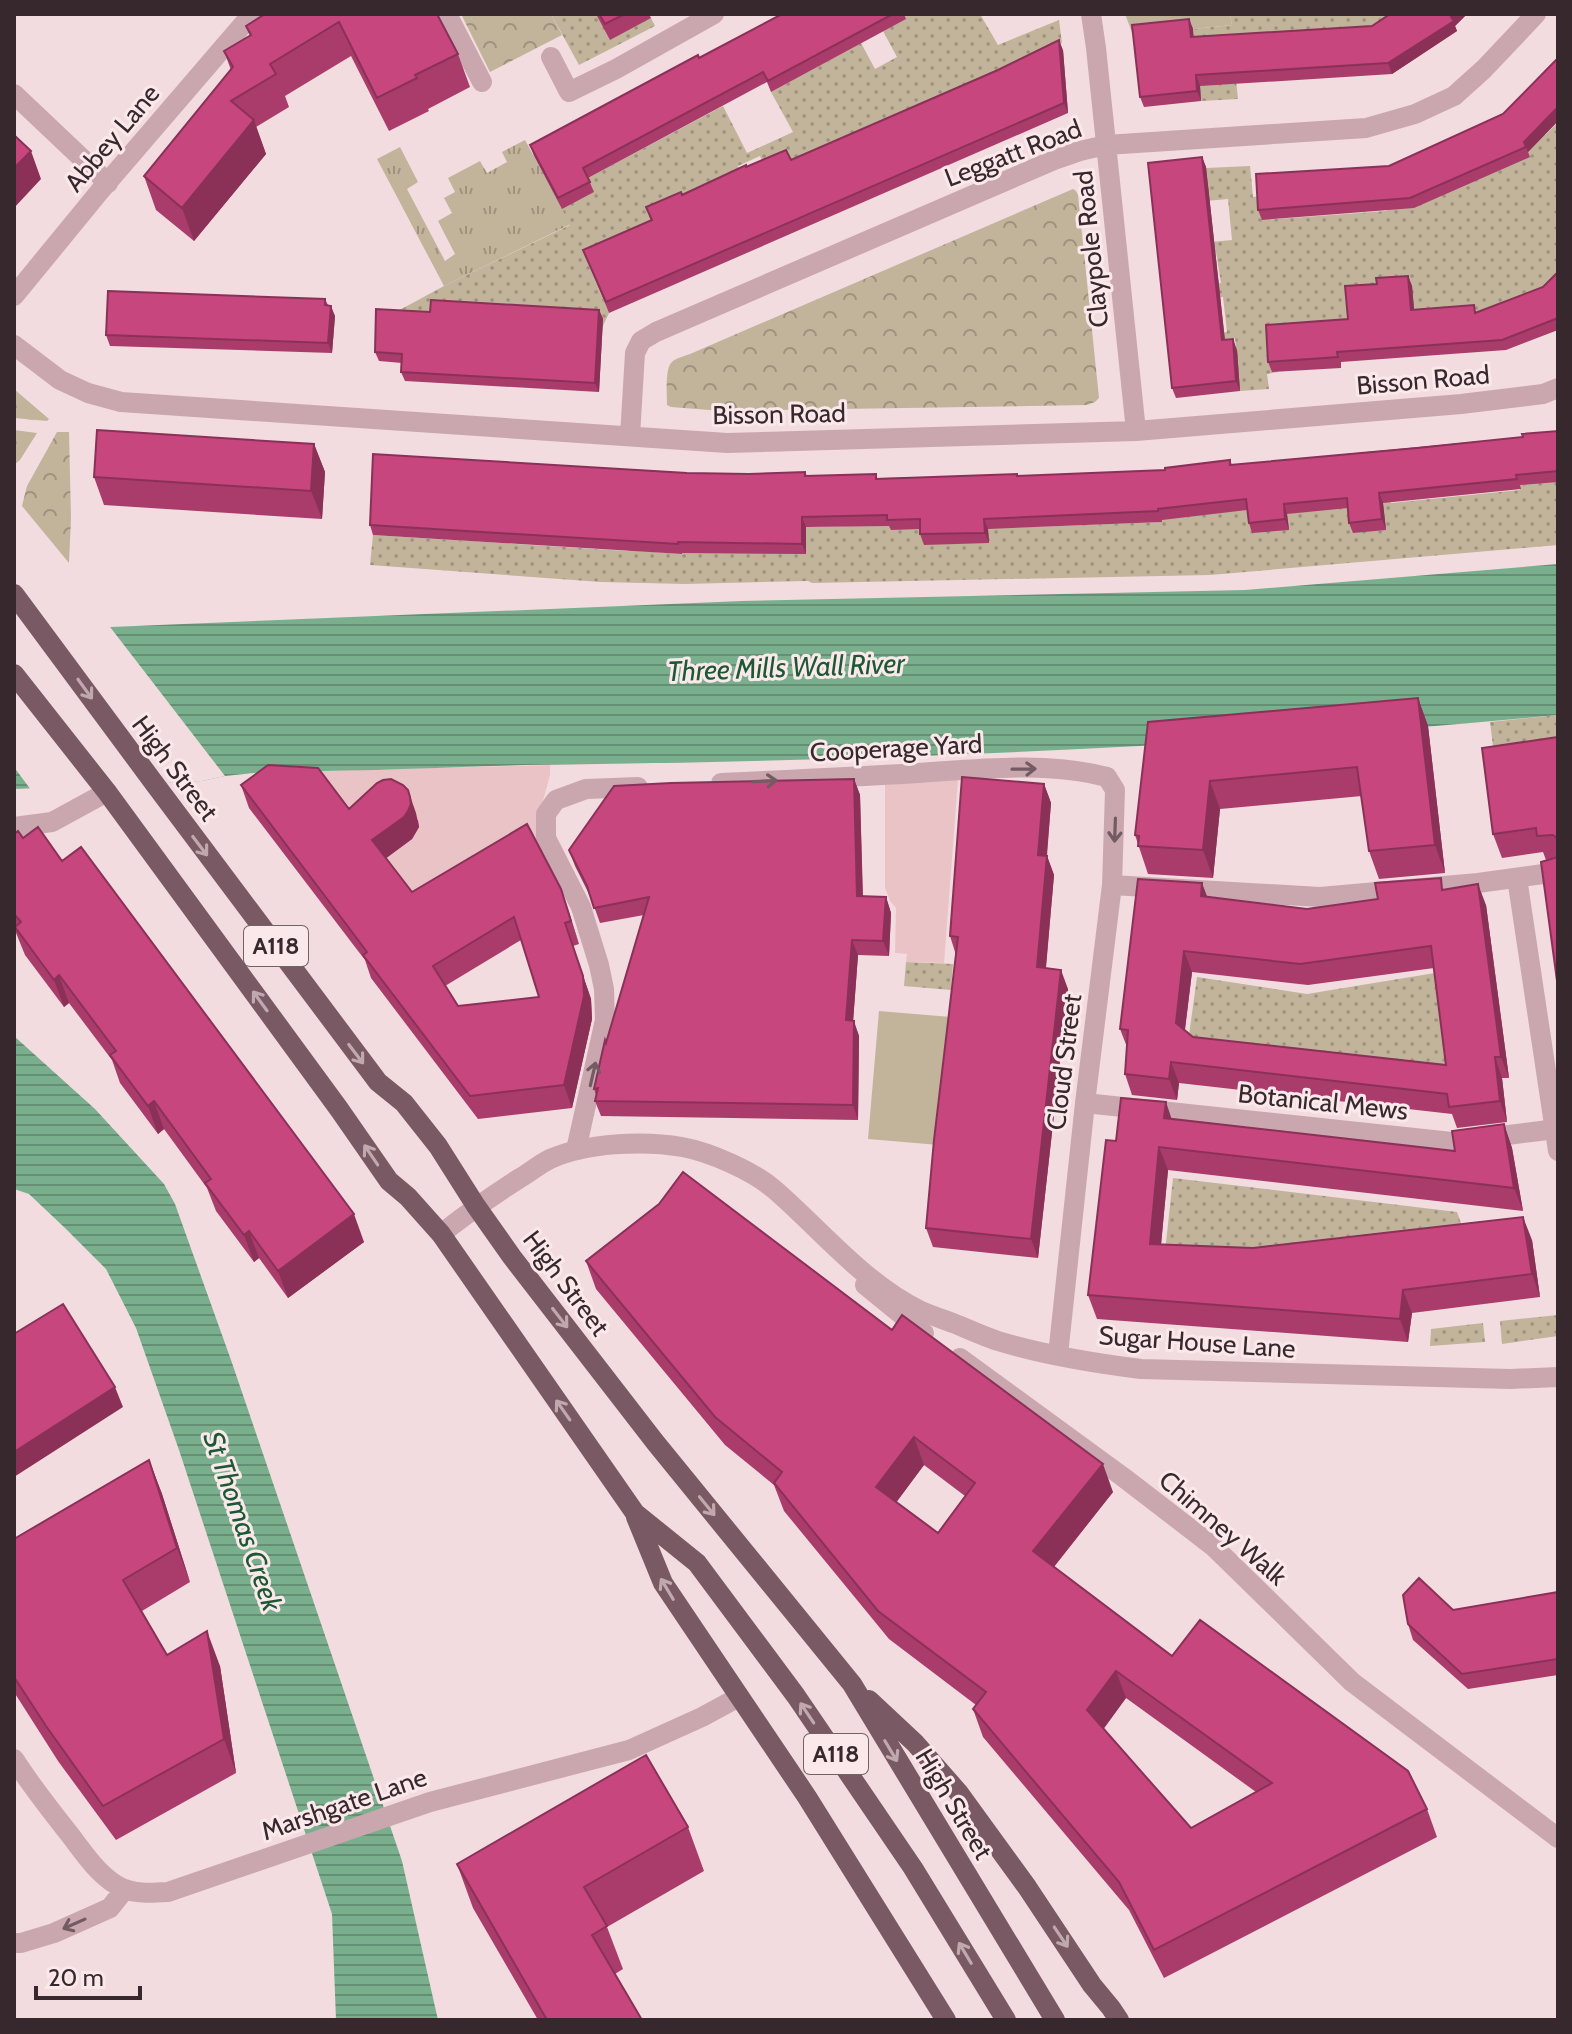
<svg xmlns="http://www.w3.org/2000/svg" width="1572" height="2034" font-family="Cabin,sans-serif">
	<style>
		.grass { fill: url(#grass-tufts) }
		.forest { fill: url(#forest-crowns) }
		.garden { fill: url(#garden-dots) }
		.pitch { fill: #c1b49b }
		.plaza { fill: #eac3c7 }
		.water { fill: url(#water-rules) }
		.pier { fill: #f2dcdf }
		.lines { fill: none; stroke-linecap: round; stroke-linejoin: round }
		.pedestrian { stroke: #caa7af; stroke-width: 20 }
		.minor { stroke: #caa7af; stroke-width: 20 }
		.primary { stroke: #795964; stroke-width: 20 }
		.wall { fill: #aa3c6c; fill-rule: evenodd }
		.shaded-wall { fill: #8b3158 }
		.building { fill: #c6467d; stroke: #8b3158; stroke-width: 2; fill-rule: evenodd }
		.oneway { stroke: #c0a8ae }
		.oneway2 { stroke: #725b61 }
		.labels { text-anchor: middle; stroke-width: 6; stroke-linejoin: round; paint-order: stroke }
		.shield { fill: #fae8ea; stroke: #726266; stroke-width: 2 }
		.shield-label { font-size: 24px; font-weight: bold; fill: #37282d }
		.street-label { font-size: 26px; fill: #37282d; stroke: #fae8ea }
		.water-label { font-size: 28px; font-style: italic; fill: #1d5834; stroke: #fae8ea }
	</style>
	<defs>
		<pattern id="grass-tufts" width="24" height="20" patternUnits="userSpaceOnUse" patternTransform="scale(2)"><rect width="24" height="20" fill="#c1b49b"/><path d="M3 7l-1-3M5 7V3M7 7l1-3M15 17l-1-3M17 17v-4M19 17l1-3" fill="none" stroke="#9e927f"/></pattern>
		<pattern id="forest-crowns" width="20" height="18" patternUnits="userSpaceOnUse" patternTransform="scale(2)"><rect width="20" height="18" fill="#c1b49b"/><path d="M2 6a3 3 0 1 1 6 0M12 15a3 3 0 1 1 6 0" fill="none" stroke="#9e927f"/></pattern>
		<pattern id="garden-dots" width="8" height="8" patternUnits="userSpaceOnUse" patternTransform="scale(2)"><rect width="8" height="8" fill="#c1b49b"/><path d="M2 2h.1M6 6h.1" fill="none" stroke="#9e927f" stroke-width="1.8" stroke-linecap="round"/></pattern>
		<pattern id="water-rules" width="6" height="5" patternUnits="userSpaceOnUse" patternTransform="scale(2)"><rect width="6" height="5" fill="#7aaf8e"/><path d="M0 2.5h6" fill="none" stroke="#658e74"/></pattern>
	</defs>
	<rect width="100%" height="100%" fill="#f2dcdf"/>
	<!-- grass -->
	<path class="grass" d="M1125 14H1230L1232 25 1133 35Z
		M525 140 571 224 444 286 377 159 400 147 418 182 407 189 445 261 455 254 438 221 452 213 444 198 455 192 448 178 480 161 487 173 507 162 502 152Z"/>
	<!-- forest -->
	<path class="forest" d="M461 14H551L562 35 490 72Z
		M1073 189 1076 191 1078 195 1099 398 1095 402 1087 405 722 411 671 407 667 405C667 396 665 370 671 363 675 358 685 356 690 354Z
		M14 389 49 419 47 421 14 418Z
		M14 430 37 433 20 460 14 465Z
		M57 432H69L71 518 69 563 22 506 27 486Z"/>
	<!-- garden -->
	<path class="garden" d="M551 14H597L651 18 655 26 579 65Z
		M903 14H980L998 45 1059 20 1062 43 895 115 899 125 767 171 760 156 738 166 748 190 661 242 587 261 609 313 602 328 434 323 383 319 444 286 570 225 562 209 586 179 723 106 747 153 793 132 771 92 861 43 875 69 897 57 883 31Z
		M1230 14H1410L1235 70 1238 99 1201 101 1193 29 1232 25Z
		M1529 119 1545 135 1558 122V314L1354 354 1276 335 1278 372 1267 374 1269 389 1240 391 1235 338 1212 340 1211 334 1227 332 1223 297 1208 298 1206 285 1221 283 1216 252 1202 253 1200 243 1232 240 1228 199 1195 202 1208 185 1206 168 1250 166 1253 197 1260 196 1263 220 1386 211 1519 130Z
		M1518 465 1558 482V545L1210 575 812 583 808 581 685 584 601 582 370 565 373 535 628 551 630 521 640 551 682 554 684 523 701 553H806V524L815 527 881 525 1033 527 1161 522V498L1235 485 1287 514 1381 485 1391 503 1520 490Z
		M1558 715V763L1496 771 1490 722Z
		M906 962 953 964 951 990 904 986Z
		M1435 973 1447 1078 1187 1050 1197 977 1307 994Z
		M1173 1178 1457 1212 1467 1240 1164 1261Z
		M1558 1315V1336L1502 1344 1500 1321Z
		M1483 1323 1485 1342 1430 1346 1431 1329Z"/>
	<!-- pitch -->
	<path class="pitch" d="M879 1011 951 1017 939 1145 868 1139Z"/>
	<!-- plaza -->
	<path class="plaza" d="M550 765V775L539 816 535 847 429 909 285 772Z
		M958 780 944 963 906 962 907 954 895 953 896 908 890 901 885 888V783Z"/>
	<!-- water -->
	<path class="water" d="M1558 564V715C1215 748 869 761 525 765 441 767 357 772 273 771L225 776 202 781 14 789V631L742 601 1245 590Z
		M14 1036 95 1109 164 1184 175 1204 231 1360 402 1861 438 2020H336L332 1914 179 1450 136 1328 106 1269 65 1228 29 1194 14 1189Z"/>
	<!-- pier -->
	<path class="pier" d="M107 623 225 776 202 781 31 790 14 767V628Z"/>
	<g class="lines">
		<!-- pedestrian -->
		<path class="pedestrian" d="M447 14 482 82
			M721 783C787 780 852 777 918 773 979 769 1047 761 1107 777L1115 790 1112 885 1320 897 1478 883 1558 872
			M1085 1103 1452 1142 1556 1129
			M576 1150 605 1020 604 989 599 965 581 907 546 838V814L556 800 586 789 638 787
			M865 1285 924 1333
			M960 1358 1123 1477 1214 1547 1352 1682 1558 1838"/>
		<!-- minor -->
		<path class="minor" d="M1091 14 1096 48 1136 431
			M551 57 569 92 616 69 714 14
			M14 94 108 183
			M14 296 100 191 252 14
			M14 345 60 380 88 393 121 402 727 443 1136 431 1461 404 1543 394 1558 388
			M630 436 635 353 641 341 656 332 1054 160 1080 151 1106 145 1366 128 1415 114 1454 96 1484 69 1536 14
			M14 827 52 822 107 792
			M1517 878 1558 1151
			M441 1234C466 1214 492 1196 520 1178 530 1172 540 1164 550 1159 586 1143 643 1140 682 1147 710 1152 753 1171 775 1190 821 1230 863 1282 919 1310 930 1315 942 1319 953 1323 968 1329 983 1336 998 1341 1044 1355 1093 1363 1141 1369L1510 1379 1558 1377
			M1058 1355 1085 1103 1112 885
			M14 1759C30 1784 48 1807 67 1831 83 1851 99 1878 124 1889 139 1894 153 1893 168 1892L430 1802 629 1750 702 1717 739 1697
			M14 1943H21L54 1933 110 1908 125 1889"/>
		<!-- primary -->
		<path class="primary" d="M14 594 154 783 378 1082 404 1103 438 1146 476 1206 512 1257 655 1442 852 1684 1055 2020
			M14 674 107 792 339 1109 389 1181 408 1197 441 1234 635 1513 697 1563 796 1696 913 1868 1006 2020
			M636 1517 663 1583 807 1797 946 2020
			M869 1700 915 1743 958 1792 1027 1887 1092 1985 1111 2008 1119 2020"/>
	</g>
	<!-- wall -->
	<path class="wall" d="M437 14 458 54 470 87 428 109 429 111 389 131 351 56 285 96 289 107 256 127 266 154 194 241 156 210 144 176 231 70 224 51 250 36 246 26Z
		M596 14H649L651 18 610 40Z
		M782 14H904L906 19 771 92 767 82 588 178 594 192 562 209 534 156 530 145 699 58Z
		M1390 14H1467L1455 26 1457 31 1392 74 1200 86 1201 101 1144 107 1140 97 1189 19 1193 29V37L1372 26Z
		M1063 50 1068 113 609 313 583 250 651 221 646 207 682 195 746 167 791 160Z
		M1558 58V121L1528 152 1530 157 1414 208 1262 220 1258 210 1389 166 1503 114Z
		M1202 157 1206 167 1225 340 1237 350 1240 391 1176 398 1172 388Z
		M1558 272V330L1506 350 1341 362V368L1272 372 1268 362 1348 319 1377 284 1408 276 1412 286 1414 310 1477 312 1543 287Z
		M325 299 328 305 335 316 332 353 110 346 106 335Z
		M599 310 603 319 599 392 405 381 401 372 402 363 379 361 375 352 430 312Z
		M1558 431V482L1520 485 1521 489 1383 503 1386 530 1353 533 1349 523 1348 508 1287 514 1289 530 1252 533 1249 523 1247 510 1162 520V522L988 529 989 543 924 545 920 534V529L891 530 889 526 806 527V554L682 553V554L373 535 370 525 687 473 749 474 805 472 807 476 876 474 877 478 1018 476 1165 470 1230 460 1232 465 1523 437Z
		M314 444 325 472 322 519 104 505 94 477Z
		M1418 698 1428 726 1445 873 1379 879 1369 851 1362 796 1220 809 1213 878 1148 874 1135 835 1148 722Z
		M1558 737V988L1546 860 1543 852 1502 858 1493 834Z
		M854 779 860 795 863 896 886 897 891 913 889 956 858 955 853 1021 859 1036 858 1120 601 1116 595 1101 596 1095 594 1089 606 1043 644 915 600 923 591 898 575 866 569 850Z
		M1044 784 1051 803 1047 856 1054 875 1046 968 1068 989 1038 1258 933 1247 926 1228 956 955 950 936Z
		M241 785 349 809 418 820 419 827 412 839 386 858 412 892 561 889 579 944 573 946 591 999 592 1019 572 1108 478 1119 371 978 365 960 355 947 249 808ZM521 940 539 997 458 1006 445 986Z
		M14 834 23 838 62 861 364 1242 288 1298 259 1258 254 1262 216 1211 207 1188 164 1129 158 1134 120 1083 112 1060 69 1003 64 1007 25 955 14 928Z
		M1445 889 1486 905 1509 1078H1502L1507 1122 1457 1128 1452 1114 1179 1083 1177 1100 1132 1095 1125 1074 1127 1047 1120 1029 1207 897 1307 909ZM1434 968 1446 1065 1193 1037 1185 1030 1192 972 1308 985Z
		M1172 1119 1455 1151 1504 1124 1512 1148 1523 1211 1168 1170 1161 1244 1253 1248 1532 1240 1540 1297 1412 1313 1408 1342 1097 1319 1088 1295 1116 1141Z
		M586 1261 892 1330 1113 1492 1054 1567 1172 1656 1427 1809 1437 1837 1164 1978 1129 1910 983 1737 973 1709 976 1705 889 1639 784 1511 774 1485 725 1445 596 1289ZM924 1465 965 1496 938 1533 896 1502ZM1126 1698 1256 1792 1191 1828 1103 1729Z
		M149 1460 162 1494 190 1582 142 1611 167 1655 220 1666 236 1773 116 1840 58 1761 14 1692V1539Z
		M1558 1592V1675L1468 1689 1413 1640 1408 1624 1453 1610Z
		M688 1827 704 1871 607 1927 623 1969 615 1974 642 2020H538L473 1908 457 1864Z"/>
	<!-- shaded-wall -->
	<path class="shaded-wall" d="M1453 14H1467L1455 26 1457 31 1392 74 1388 63Z
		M1189 19 1193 29 1195 48 1191 37Z
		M1059 40 1063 50 1068 113 1064 103Z
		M1196 75 1200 86 1201 101 1197 91Z
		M1558 107V121L1528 152 1524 142Z
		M254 120 266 154 194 241 182 208Z
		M31 151 41 179 14 208V168Z
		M1202 157 1206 167 1226 351 1222 340Z
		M1408 276 1412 286 1415 320 1411 310Z
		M331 306 335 316 332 353 328 343Z
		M599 310 603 319 599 392 595 383Z
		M1233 339 1237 350 1240 391 1236 381Z
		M314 444 325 472 322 519 311 491Z
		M1379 493 1383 503 1386 530 1382 519Z
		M1284 504 1287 514 1289 530 1285 519Z
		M802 517 806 527V554L802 544Z
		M984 519 988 529 989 543 985 533Z
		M1418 698 1428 726 1445 873 1435 845Z
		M854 779 860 795 863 911 857 896Z
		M1210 781 1220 809 1213 878 1203 850Z
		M1044 784 1051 803 1045 874 1038 855Z
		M408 790 416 813 419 827 412 839 381 862 372 840Z
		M1047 856 1054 875 1044 987 1037 967Z
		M1202 883 1210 904 1201 896Z
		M1478 884 1486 905 1509 1078 1501 1057Z
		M561 889 569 912 579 944 571 921Z
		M886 897 891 913 889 956 883 941Z
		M565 923 591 999 592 1019 572 1108 564 1085Z
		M852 940 858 955 852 1036 846 1020Z
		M1184 951 1192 972 1183 1044 1176 1023Z
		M1061 970 1068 989 1038 1258 1031 1239Z
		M59 975 69 1003 64 1007 54 980Z
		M854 1021 859 1036 858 1120 853 1105Z
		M1495 1057 1502 1078 1507 1122 1500 1101Z
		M1171 1062 1179 1083 1177 1100 1169 1079Z
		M154 1101 164 1129 158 1134 148 1106Z
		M1166 1102 1174 1126 1164 1118Z
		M1504 1124 1512 1148 1523 1211 1514 1188Z
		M1159 1147 1168 1170 1159 1267 1150 1244Z
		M354 1214 364 1242 288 1298 278 1271Z
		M1523 1217 1532 1240 1540 1297 1532 1274Z
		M249 1231 259 1258 254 1262 244 1235Z
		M1403 1290 1412 1313 1408 1342 1400 1319Z
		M115 1387 123 1407 14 1477V1452Z
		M914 1437 924 1465 887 1515 876 1487Z
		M149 1460 162 1494 190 1582 177 1548Z
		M1103 1464 1113 1492 1044 1579 1033 1551Z
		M207 1631 220 1666 236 1773 224 1739Z
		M1116 1671 1126 1698 1097 1738 1087 1710Z"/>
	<!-- building -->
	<path class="building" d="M265 14H437L458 54 415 75 417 78 377 98 339 22 270 64 276 74 231 101 254 120 182 208 144 176 233 67 224 51 251 35 246 26Z
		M599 14H625L605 24Z
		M782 14H893L768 81 763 72 583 168 590 182 558 198 530 145 698 55 699 58Z
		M1390 14H1453L1451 17 1454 21 1388 63 1196 75 1197 91 1140 97 1132 25 1189 19 1191 37 1372 26Z
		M1059 40 1064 103 606 302 583 250 652 220 646 207 681 192 682 195 746 165V167L786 150 791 160 998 70Z
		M1558 58V107L1524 142 1526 147 1410 198 1258 210 1256 174 1389 166 1503 114Z
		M14 135 31 151 14 168Z
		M1202 157 1222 340 1233 339 1236 381 1172 388 1148 163Z
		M1558 272V318L1502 340 1337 352 1338 357 1268 362 1266 325 1348 319 1345 286 1377 284 1376 278 1408 276 1411 310 1474 305 1475 313 1543 287Z
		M108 291 325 299V305L331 306 328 343 106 335Z
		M431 300 599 310 595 383 401 372 402 354 375 352 376 309 430 312Z
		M97 430 314 444 311 491 94 477Z
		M1558 431V471L1516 475 1517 479 1379 493 1382 519 1349 523 1347 498 1284 504 1285 519 1249 523 1246 499 1158 509V511L984 519 985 533 920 534V519L887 520V515L802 517V544L678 542V544L370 525 373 454 687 473 749 474 805 472V476L876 474V479L1017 474V476L1165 470V468L1230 460V465L1417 448 1523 437 1522 434Z
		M1418 698 1435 845 1369 851 1357 767 1210 781 1203 850 1138 846 1139 836 1135 835 1148 722Z
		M1558 737V839L1553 835 1537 836 1536 828 1493 834 1482 748Z
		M268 765 318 768 349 809 377 783 383 780 391 779 403 785 408 790 410 797 411 804 408 811 404 817 372 840 412 892 527 824 561 889 571 921 565 923 583 976 584 996 564 1085 470 1096 363 955 367 952 346 924 241 785ZM514 917 539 997 458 1006 433 966Z
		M962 777 1044 784 1038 855 1047 856 1037 967 1061 970 1031 1239 926 1228 934 1140 958 937 950 936Z
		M854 779 857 896 886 897 883 941 852 940 846 1020 854 1021 853 1105 595 1101 598 1088 594 1089 605 1040 606 1043 649 897 594 908 587 886 569 850 614 786 671 783Z
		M38 827 62 861 81 847 354 1214 278 1271 249 1231 244 1235 205 1183 211 1179 154 1101 148 1106 110 1055 116 1051 59 975 54 980 15 927 21 922 14 914V834L18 831 23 838Z
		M1558 857V988L1541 862Z
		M1441 878 1442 890 1478 884 1501 1057H1495L1500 1101 1449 1107 1447 1094 1171 1062 1169 1079 1125 1074 1128 1030 1120 1029 1138 879 1202 883 1201 896 1307 909 1378 899 1375 883ZM1431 946 1446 1065 1193 1037 1176 1023 1184 951 1300 964Z
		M1121 1098 1166 1102 1164 1118 1455 1151 1452 1131 1504 1124 1514 1188 1159 1147 1150 1244 1253 1248 1523 1217 1532 1274 1403 1290 1400 1319 1088 1295 1106 1140 1116 1141Z
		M683 1172 892 1330 902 1315 1103 1464 1033 1551 1172 1656 1200 1620 1408 1771 1427 1809 1154 1950 1119 1882 973 1709 986 1692 878 1611 774 1483 782 1472 715 1417 586 1261 659 1204ZM914 1437 975 1483 938 1533 876 1487ZM1116 1671 1272 1783 1191 1828 1087 1710Z
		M63 1304 115 1387 14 1452V1334Z
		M149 1460 177 1548 123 1580 167 1655 207 1631 224 1739 103 1806 46 1726 14 1677V1539Z
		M1419 1578 1453 1610 1558 1592V1659L1462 1674 1408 1624 1403 1595Z
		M646 1755 688 1827 584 1887 607 1926 592 1935 642 2020H547L457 1864Z"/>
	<!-- one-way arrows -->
	<defs><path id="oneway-shaft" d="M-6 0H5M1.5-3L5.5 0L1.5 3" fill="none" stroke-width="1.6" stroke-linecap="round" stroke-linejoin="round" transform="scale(2)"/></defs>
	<g class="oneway">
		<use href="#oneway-shaft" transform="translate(85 689) rotate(54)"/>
		<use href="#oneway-shaft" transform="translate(200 846) rotate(53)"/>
		<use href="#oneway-shaft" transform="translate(260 1001) rotate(-126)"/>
		<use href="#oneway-shaft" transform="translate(356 1054) rotate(53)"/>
		<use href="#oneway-shaft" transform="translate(371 1155) rotate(-124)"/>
		<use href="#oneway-shaft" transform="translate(560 1318) rotate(52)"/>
		<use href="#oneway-shaft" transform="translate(563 1410) rotate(-125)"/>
		<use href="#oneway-shaft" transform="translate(707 1506) rotate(51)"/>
		<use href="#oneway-shaft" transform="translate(667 1589) rotate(-121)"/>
		<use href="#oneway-shaft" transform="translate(807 1713) rotate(-124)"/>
		<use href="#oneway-shaft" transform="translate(891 1751) rotate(59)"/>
		<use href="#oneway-shaft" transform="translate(1061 1937) rotate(56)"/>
		<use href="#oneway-shaft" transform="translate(965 1953) rotate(-121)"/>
	</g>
	<g class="oneway2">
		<use href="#oneway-shaft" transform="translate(1024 769) rotate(-1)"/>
		<use href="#oneway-shaft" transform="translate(765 781) rotate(-3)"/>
		<use href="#oneway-shaft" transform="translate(1115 830) rotate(92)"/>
		<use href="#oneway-shaft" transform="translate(593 1074) rotate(-77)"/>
		<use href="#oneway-shaft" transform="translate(74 1924) rotate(156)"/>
	</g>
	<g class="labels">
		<!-- shield labels -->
		<g class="shield">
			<rect x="244" y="926" width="64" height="40" rx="6"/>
			<rect x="804" y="1734" width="64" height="40" rx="6"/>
		</g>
		<g class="shield-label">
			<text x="276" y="954">A118</text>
			<text x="836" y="1762">A118</text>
		</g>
		<!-- street labels -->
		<g class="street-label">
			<text transform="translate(112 138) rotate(-50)" y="9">Abbey Lane</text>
			<text transform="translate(1013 153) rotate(-21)" y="9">Leggatt Road</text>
			<text transform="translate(1091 249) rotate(-96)" y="9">Claypole Road</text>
			<text transform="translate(1423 380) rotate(-5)" y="9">Bisson Road</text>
			<text transform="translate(779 414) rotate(-1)" y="9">Bisson Road</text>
			<text transform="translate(896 748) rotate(-3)" y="9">Cooperage Yard</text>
			<text transform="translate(175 768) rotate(53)" y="9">High Street</text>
			<text transform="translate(1064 1062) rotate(-83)" y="9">Cloud Street</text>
			<text transform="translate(1323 1102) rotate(6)" y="9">Botanical Mews</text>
			<text transform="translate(566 1283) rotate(53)" y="9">High Street</text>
			<text transform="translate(1197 1342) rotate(4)" y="9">Sugar House Lane</text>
			<text transform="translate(1223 1528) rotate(41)" y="9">Chimney Walk</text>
			<text transform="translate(344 1804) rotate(-19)" y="9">Marshgate Lane</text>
			<text transform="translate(954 1804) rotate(59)" y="9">High Street</text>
		</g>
		<!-- water labels -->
		<g class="water-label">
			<text transform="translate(786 667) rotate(-2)" y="10">Three Mills Wall River</text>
			<text transform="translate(243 1521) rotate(71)" y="10">St Thomas Creek</text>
		</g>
	</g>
	<!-- border -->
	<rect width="1572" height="2034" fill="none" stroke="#37282d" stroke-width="32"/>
	<!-- scale -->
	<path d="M36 1986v12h104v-12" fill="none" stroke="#37282d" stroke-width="4"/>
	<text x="48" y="1986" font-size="24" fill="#37282d" stroke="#fae8ea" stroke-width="6" paint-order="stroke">20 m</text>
</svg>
